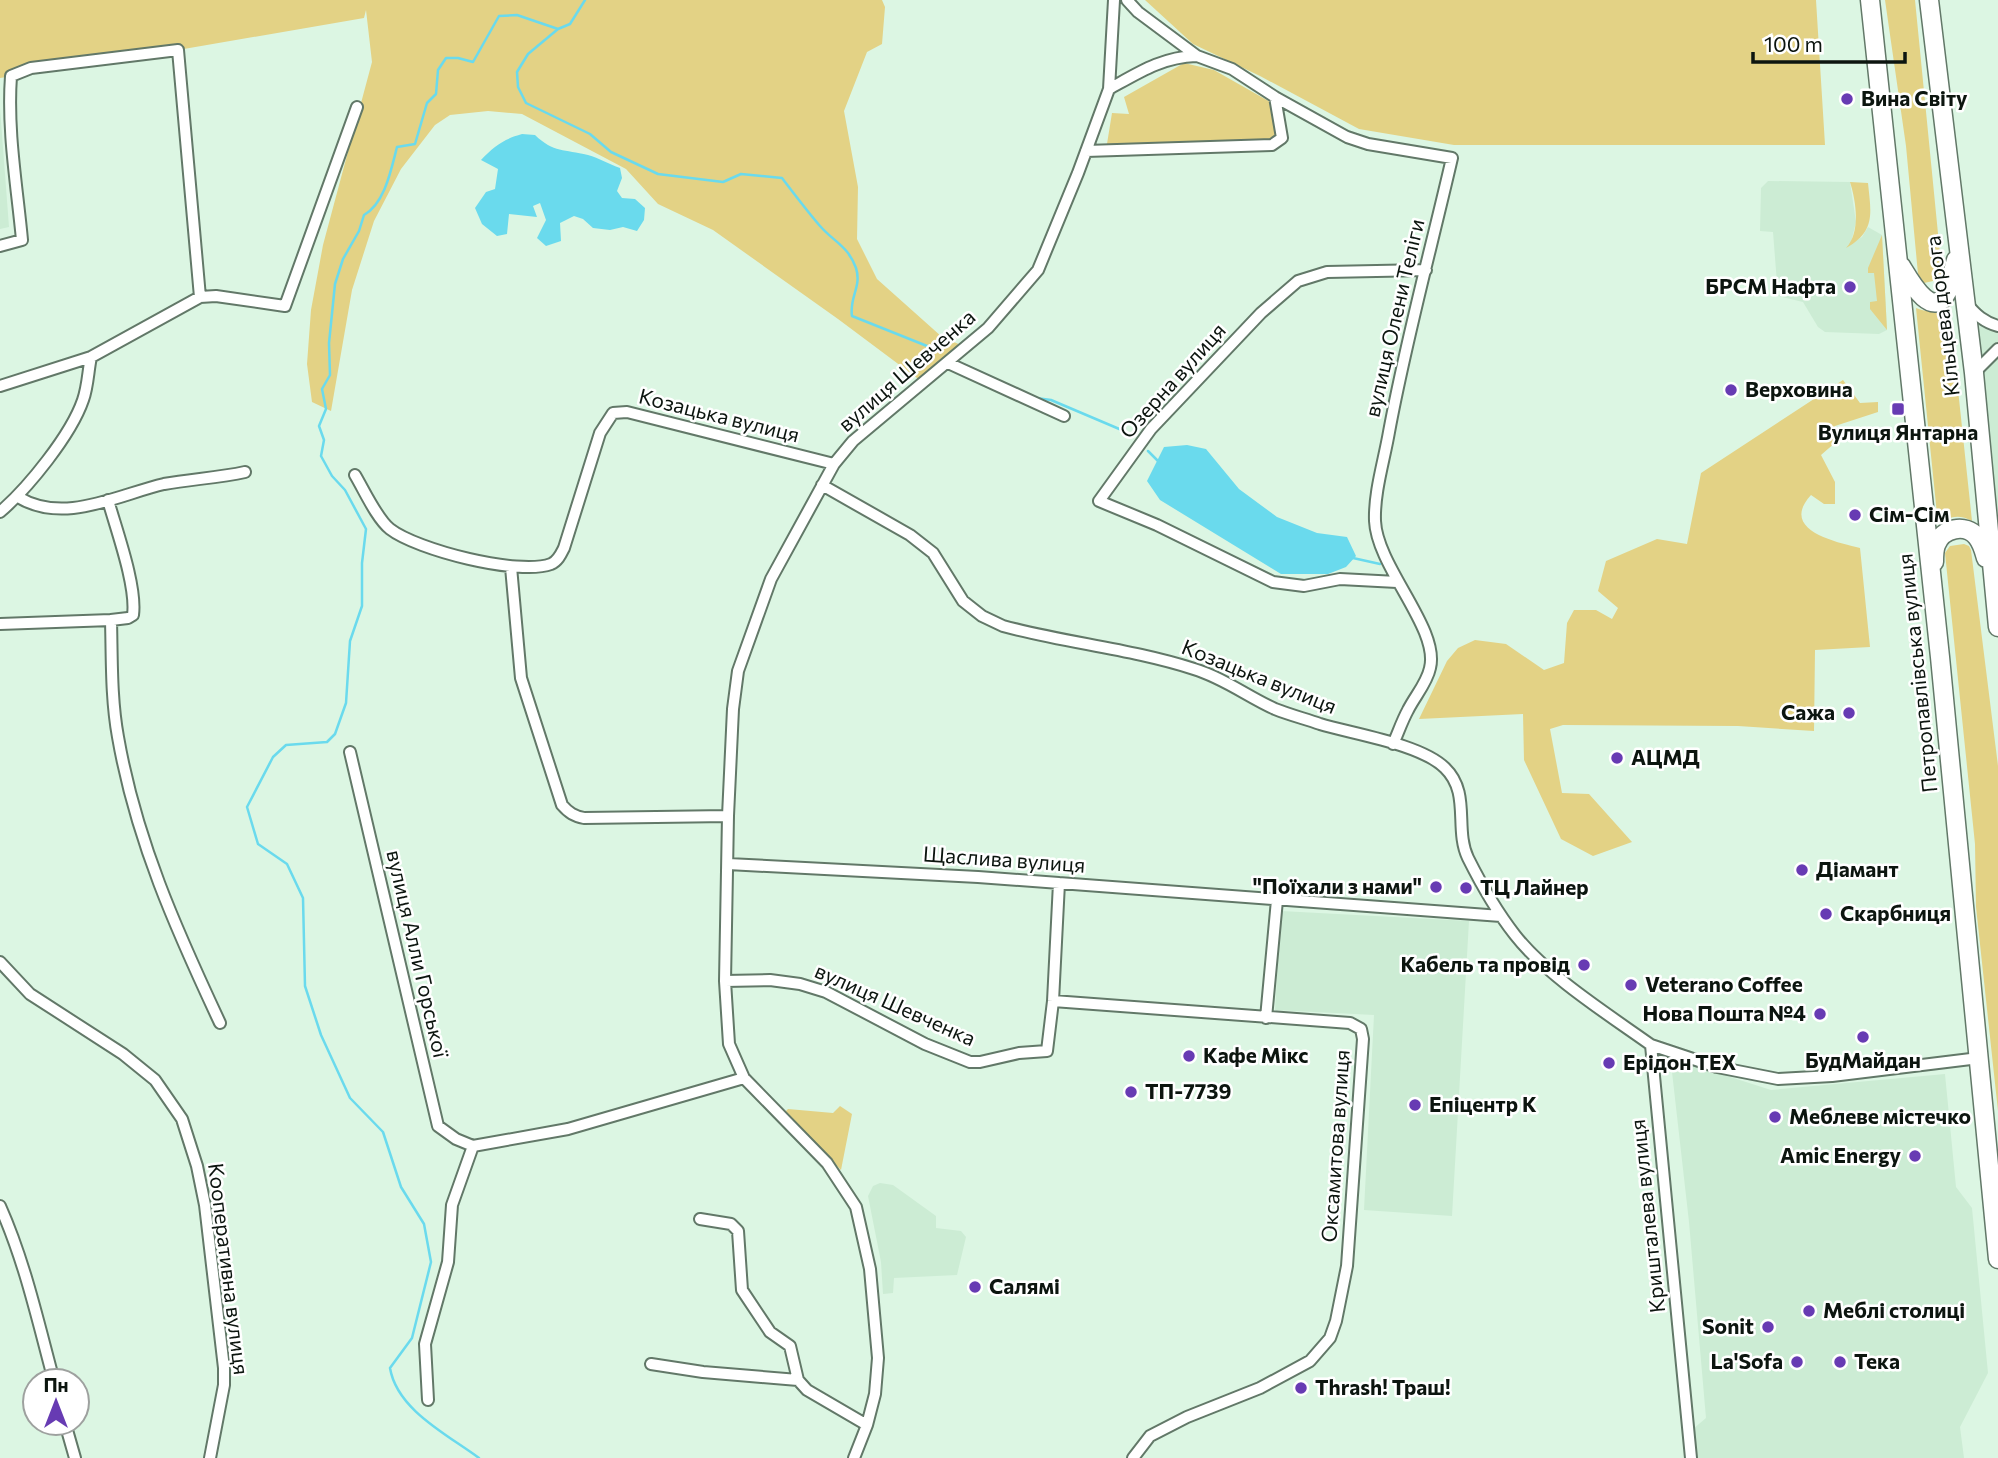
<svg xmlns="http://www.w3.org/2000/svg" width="1998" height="1458" font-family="Commissioner,sans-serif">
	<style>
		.built { fill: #ccecd4 }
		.green { fill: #e3d285 }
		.water { fill: #6adaed }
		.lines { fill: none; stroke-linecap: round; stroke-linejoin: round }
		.stream { stroke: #6adaed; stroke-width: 2.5 }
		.minor-casing { stroke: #627868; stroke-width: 14 }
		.trunk-casing { stroke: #627868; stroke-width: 21 }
		.minor { stroke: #fff; stroke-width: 10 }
		.trunk { stroke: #fff; stroke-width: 18 }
		.poi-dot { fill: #673bb3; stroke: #fff; stroke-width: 2.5 }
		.labels { text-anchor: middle; stroke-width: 5; stroke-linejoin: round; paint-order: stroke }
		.poi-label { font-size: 21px; font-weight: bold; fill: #0c150f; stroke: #fff; text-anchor: start }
		.street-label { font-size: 21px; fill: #0c150f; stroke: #fff }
	</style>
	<rect width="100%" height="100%" fill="#dcf6e3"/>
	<!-- built -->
	<path class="built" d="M0 108 9 227 0 229Z
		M1768 181 1850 182 1856 222 1851 243 1862 237 1868 227 1882 235 1887 330 1879 334 1825 332 1818 327 1803 302 1778 296 1773 232 1760 231 1761 188Z
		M1965 301 1998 326V627Z
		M1281 911 1469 921 1452 1216 1364 1210 1374 1015 1275 1010Z
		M1677 1060 1771 1090 1945 1074 1956 1187 1972 1208 1988 1373 1960 1427 1964 1458H1695L1693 1429 1706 1418 1689 1222 1672 1072 1673 1064Z
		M880 1183 893 1185 936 1216V1228L961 1231 966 1237 957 1275 894 1278 893 1293 883 1294 881 1262 868 1196 873 1186Z"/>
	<!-- green -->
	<path class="green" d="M0 0H882L885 7 882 44 867 52 844 111 858 187 857 239 877 279 942 337 961 345 921 381 838 319 713 230 658 204 626 169 522 114 488 111 450 115 435 125 401 169 374 221 352 290 331 411 312 402 307 364 311 310 323 245 372 62 366 10 364 18 178 50 0 78Z
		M1145 0H1816L1825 145H1454L1359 129 1260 76 1193 44Z
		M1885 0H1915L1942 274V279L1924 283 1918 274 1906 146Z
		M1184 63 1214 70 1272 103 1282 136 1271 140 1106 150 1112 113 1129 114 1124 97Z
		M1850 182 1868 183C1871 213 1876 231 1846 248 1861 232 1856 201 1850 182Z
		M1882 235 1887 330 1870 309V302L1877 301 1874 273H1868V268Z
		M1949 305 1972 521C1960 514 1949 516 1938 524L1916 308C1928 313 1938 311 1949 305Z
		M1843 380 1860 403 1878 402V412L1835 426 1836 442 1821 455 1835 482V504H1824L1811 495C1779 530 1835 542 1860 548L1870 647 1815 650 1814 731 1738 726 1563 725 1550 729 1562 793 1589 794 1632 842 1593 856 1561 839 1524 760 1523 714 1419 719 1447 661 1458 648 1475 640 1506 644 1544 670 1564 663 1567 623 1574 610H1596L1612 619 1618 608 1598 591 1606 561 1657 539 1687 544 1701 473Z
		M1964 544 1969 546 1971 550 1998 766V1111L1976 907 1975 844 1945 553 1950 546Z
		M840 1106 852 1114 841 1170 784 1113 788 1109 833 1113Z"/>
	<!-- water -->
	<path class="water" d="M522 134 535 135C554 153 564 149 588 155 599 158 609 164 620 168L622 178 617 191 622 198 635 199 645 208 644 220 637 231 623 227 610 230 593 228 583 219 574 216 560 223 561 241 546 246 537 238 546 220 540 203 533 206 537 217 509 214 507 234 497 236 482 224 475 208 486 192 495 189 498 169 481 160C494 146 504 139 522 134Z
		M1187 445 1206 449 1239 489 1277 517 1317 533 1347 537 1356 556 1346 567 1328 574H1281L1160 500 1147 481 1164 447Z"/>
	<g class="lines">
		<!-- stream -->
		<path class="stream" d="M558 29 528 54 517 72 518 87 526 103 590 134 611 152 658 174 723 182 741 174 782 178C795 195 807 211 820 226 834 242 848 246 856 268 862 287 849 297 852 316L937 350
			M965 365 995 379
			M1036 398 1051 400 1124 431
			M1148 451 1158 461
			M1353 558 1380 564
			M479 1458C448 1435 397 1410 390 1368L412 1338 431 1262 424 1224 401 1187 383 1132 350 1098 321 1035 305 986 303 898 287 864 258 844 247 807 273 757 286 745 327 742 335 734 346 703 350 641 362 606V563L366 529 345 490 332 476 321 456 324 440 319 426 326 409 322 389 330 375 329 343 335 284 343 259 359 231 364 215C385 203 391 170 397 147L415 144 427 103 436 94 438 70 446 58H458L473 62 499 16 517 15 558 29 570 24 585 0"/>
		<defs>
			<path id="minor" d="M1127 0 1138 12 1197 56 1232 69 1275 97 1347 137 1368 144 1452 158C1431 249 1406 340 1389 432 1384 461 1374 492 1375 521 1377 567 1440 629 1430 668 1427 683 1415 696 1408 710 1402 721 1398 733 1393 744
				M1109 89C1138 73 1162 57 1196 56
				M1086 151 1272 145 1282 138 1275 97
				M0 246 22 240C17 186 7 131 11 76L31 68 178 50 200 297
				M1967 304C1976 315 1984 322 1998 326
				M948 363 1064 416
				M1974 373 1998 349
				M0 386 91 357 200 297 216 296 285 306 357 107
				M355 475C364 490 377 519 390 529 417 550 519 576 551 564 558 561 561 554 564 548L600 433 613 413 627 412 834 464
				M822 485 910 535 933 553 963 601 982 616 1003 626C1066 643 1132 649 1194 669 1224 678 1248 697 1275 709 1290 715 1306 719 1320 724 1353 734 1421 744 1445 768 1471 793 1454 829 1468 858 1481 884 1497 912 1515 935 1546 975 1609 1015 1651 1045L1691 1458
				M18 497C64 525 117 495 164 484 191 479 218 478 245 472
				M108 500C116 529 137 586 133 615L128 618 111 620
				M0 512C28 488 71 435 83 400 88 386 88 371 91 357
				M511 567 521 678 562 805C569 813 574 816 584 818L728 816
				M1397 582 1340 579 1304 586 1273 582 1157 525 1099 501 1151 429 1261 313 1298 281 1327 272 1426 270
				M0 624 111 620C112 659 111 699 118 737 136 840 176 929 220 1023
				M350 752 438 1126 456 1139 473 1146 568 1129 744 1078
				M728 864 978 877 1501 916
				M0 962 30 994 123 1054 155 1080 182 1119 197 1166 205 1205 224 1368V1385L210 1458
				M725 981 770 980 800 984 826 992 925 1044 970 1062H980L1019 1053 1047 1051 1053 1001 1059 883
				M1053 1001 1350 1023 1361 1029 1363 1039 1347 1266 1336 1321 1330 1338 1310 1361 1260 1388 1187 1417 1150 1436 1133 1458
				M1266 1018 1277 900
				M1651 1045 1717 1067 1778 1079 1832 1076 1979 1058
				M0 1206C25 1262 38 1322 54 1381
				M700 1219 731 1224 738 1231 742 1290 770 1332 790 1346 798 1380
				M651 1364 703 1372 798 1380 807 1390 867 1425
				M428 1400 425 1344 448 1262 452 1205 473 1146
				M65 1423 75 1458
				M854 1458 867 1425 875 1394 878 1358 870 1269 856 1207 827 1163 744 1078 729 1044 725 981 728 816 733 709 738 671 771 579 834 464 853 441 988 328 1038 270 1078 173 1109 89 1114 0"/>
			<path id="trunk" d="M1870 0 1940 657 1998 1259
				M1929 0 1974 373 1998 627
				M1901 266C1908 277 1932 323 1947 292 1951 282 1953 270 1956 260
				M1934 562C1934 557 1934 550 1936 545 1942 528 1966 523 1977 537 1982 543 1984 551 1986 558"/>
		</defs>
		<!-- minor casing -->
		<use href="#minor" class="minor-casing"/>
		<!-- trunk casing -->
		<use href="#trunk" class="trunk-casing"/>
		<!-- minor -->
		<use href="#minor" class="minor"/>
		<!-- trunk -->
		<use href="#trunk" class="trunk"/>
	</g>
	<!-- markers -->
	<g class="poi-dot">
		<circle cx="1847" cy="99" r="7"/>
		<circle cx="1850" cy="287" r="7"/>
		<circle cx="1731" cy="390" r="7"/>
		<rect x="1891" y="402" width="14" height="14" rx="3.5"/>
		<circle cx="1855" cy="515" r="7"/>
		<circle cx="1849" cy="713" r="7"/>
		<circle cx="1617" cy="758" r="7"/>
		<circle cx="1802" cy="870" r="7"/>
		<circle cx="1436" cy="887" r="7"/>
		<circle cx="1466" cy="888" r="7"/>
		<circle cx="1826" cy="914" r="7"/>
		<circle cx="1584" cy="965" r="7"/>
		<circle cx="1631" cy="985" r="7"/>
		<circle cx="1820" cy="1014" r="7"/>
		<circle cx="1863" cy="1037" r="7"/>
		<circle cx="1189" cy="1056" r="7"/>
		<circle cx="1609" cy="1063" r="7"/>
		<circle cx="1131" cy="1092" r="7"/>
		<circle cx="1415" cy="1105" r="7"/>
		<circle cx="1775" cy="1117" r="7"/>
		<circle cx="1915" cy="1156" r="7"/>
		<circle cx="975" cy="1287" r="7"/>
		<circle cx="1809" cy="1311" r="7"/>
		<circle cx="1768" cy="1327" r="7"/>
		<circle cx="1797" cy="1362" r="7"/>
		<circle cx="1840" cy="1362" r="7"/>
		<circle cx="1301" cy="1388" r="7"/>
	</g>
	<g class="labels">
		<!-- poi labels -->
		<g class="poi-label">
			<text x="1861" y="106">Вина Світу</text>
			<text x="1836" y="294" text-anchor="end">БРСМ Нафта</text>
			<text x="1745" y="397">Верховина</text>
			<text x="1898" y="440" text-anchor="middle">Вулиця Янтарна</text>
			<text x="1869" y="522">Сім-Сім</text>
			<text x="1835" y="720" text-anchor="end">Сажа</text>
			<text x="1631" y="765">АЦМД</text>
			<text x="1816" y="877">Діамант</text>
			<text x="1422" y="894" text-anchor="end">"Поїхали з нами"</text>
			<text x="1480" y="895">ТЦ Лайнер</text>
			<text x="1840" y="921">Скарбниця</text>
			<text x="1570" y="972" text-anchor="end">Кабель та провід</text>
			<text x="1645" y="992">Veterano Coffee</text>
			<text x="1806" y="1021" text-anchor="end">Нова Пошта №4</text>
			<text x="1203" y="1063">Кафе Мікс</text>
			<text x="1863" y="1068" text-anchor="middle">БудМайдан</text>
			<text x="1623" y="1070">Ерідон ТЕХ</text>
			<text x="1145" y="1099">ТП-7739</text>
			<text x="1429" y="1112">Епіцентр К</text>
			<text x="1789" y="1124">Меблеве містечко</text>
			<text x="1901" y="1163" text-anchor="end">Amic Energy</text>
			<text x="989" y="1294">Салямі</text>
			<text x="1823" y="1318">Меблі столиці</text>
			<text x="1754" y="1334" text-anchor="end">Sonit</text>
			<text x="1783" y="1369" text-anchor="end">La'Sofa</text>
			<text x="1854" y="1369">Тека</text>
			<text x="1315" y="1395">Thrash! Траш!</text>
		</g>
		<!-- street labels -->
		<g class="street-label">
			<text transform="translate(1943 316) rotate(-97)" y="7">Кільцева дорога</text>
			<text transform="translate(1395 318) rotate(-77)" y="7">вулиця Олени Теліги</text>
			<text transform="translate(907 371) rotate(-41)" y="7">вулиця Шевченка</text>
			<text transform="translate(1173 381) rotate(-48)" y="7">Озерна вулиця</text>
			<text transform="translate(719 416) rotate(14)" y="7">Козацька вулиця</text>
			<text transform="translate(1918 673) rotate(-96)" y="7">Петропавлівська вулиця</text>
			<text transform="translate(1259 677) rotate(22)" y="7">Козацька вулиця</text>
			<text transform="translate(1004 860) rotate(4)" y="7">Щаслива вулиця</text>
			<text transform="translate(417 954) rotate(77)" y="7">вулиця Алли Горської</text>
			<text transform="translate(895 1005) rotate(24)" y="7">вулиця Шевченка</text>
			<text transform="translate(1336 1146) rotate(-86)" y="7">Оксамитова вулиця</text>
			<text transform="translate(1648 1216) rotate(-96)" y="7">Кришталева вулиця</text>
			<text transform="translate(228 1269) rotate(83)" y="7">Кооперативна вулиця</text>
		</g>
	</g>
	<!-- north arrow -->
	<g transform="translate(56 1402)"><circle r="33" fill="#ffffff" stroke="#9ea19f" stroke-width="2"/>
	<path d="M0-5L12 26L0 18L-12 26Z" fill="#673bb3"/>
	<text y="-10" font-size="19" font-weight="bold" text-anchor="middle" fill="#0c150f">Пн</text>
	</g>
	<!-- scale -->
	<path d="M1753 52v10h152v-10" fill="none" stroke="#0c150f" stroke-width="3.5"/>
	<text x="1764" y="52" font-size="21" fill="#0c150f" stroke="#ffffff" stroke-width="5" paint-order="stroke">100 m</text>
</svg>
